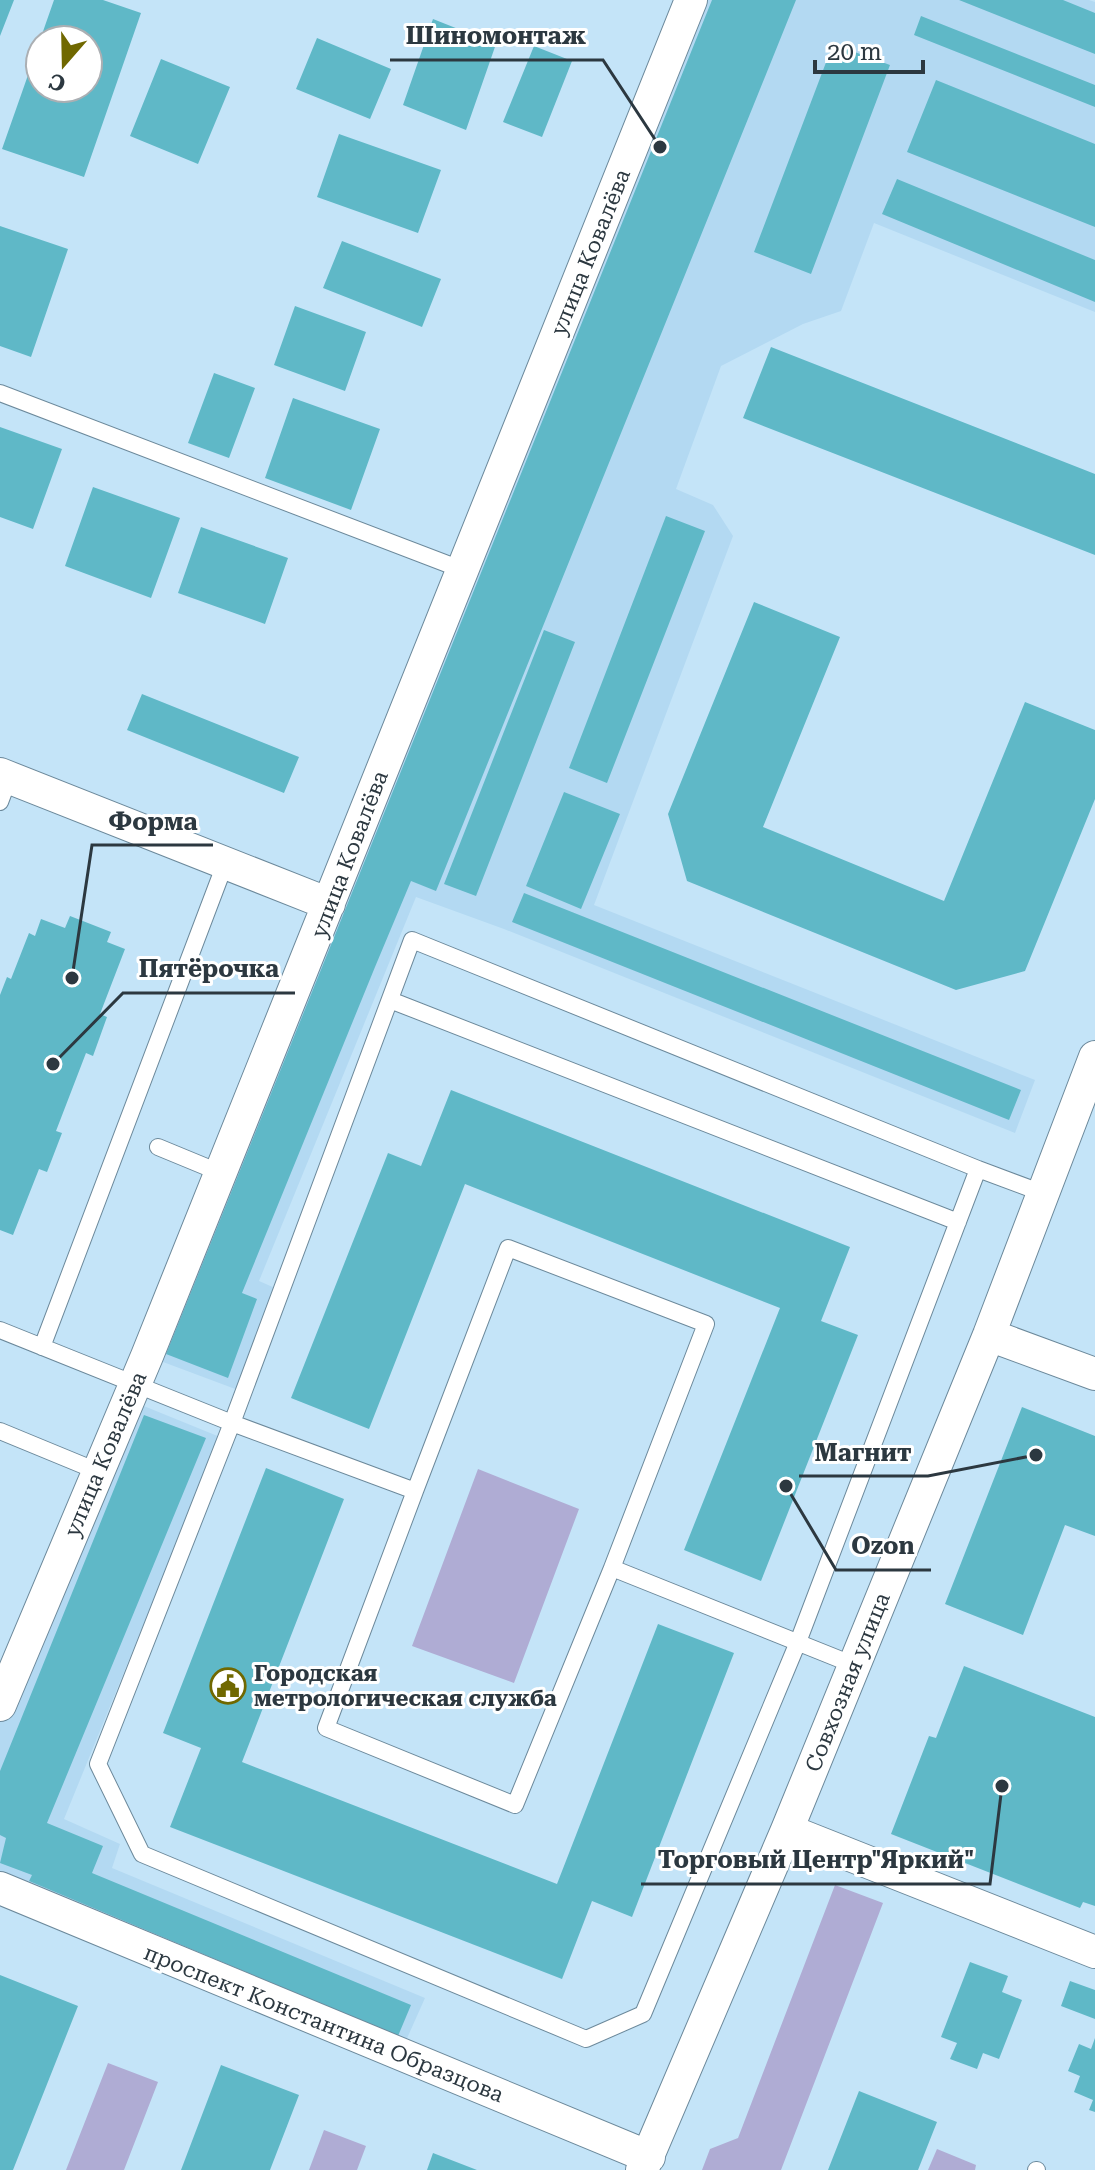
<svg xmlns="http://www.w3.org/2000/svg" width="1095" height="2170" font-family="'Roboto Serif',serif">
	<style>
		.built { fill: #b3d9f2 }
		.green { fill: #afacd4 }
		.building { fill: #5fb8c7 }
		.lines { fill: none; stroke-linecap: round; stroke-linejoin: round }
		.service-casing { stroke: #6c899b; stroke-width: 18 }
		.minor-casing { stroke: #6c899b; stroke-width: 34 }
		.service { stroke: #fff; stroke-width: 16 }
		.minor { stroke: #fff; stroke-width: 32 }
		.labels { text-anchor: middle; stroke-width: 6; stroke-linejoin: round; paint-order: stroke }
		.street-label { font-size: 22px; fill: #2c3840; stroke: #fff }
		.poi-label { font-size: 22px; font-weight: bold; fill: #2c3840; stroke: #fff; text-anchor: start }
		.leader { fill: none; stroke: #2c3840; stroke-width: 3 }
		.callout-dot { fill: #2c3840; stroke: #fff; stroke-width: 3 }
		.callout-label { font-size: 24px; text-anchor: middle; font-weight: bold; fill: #2c3840; stroke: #fff; stroke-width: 6; stroke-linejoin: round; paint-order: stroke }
	</style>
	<rect width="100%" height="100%" fill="#c4e4f8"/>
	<!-- built -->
	<path class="built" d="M691 0H1089L1095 2V312L874 223 841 311 803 324 721 366 676 489 713 505 733 536 594 905 1035 1080 1015 1133 504 929 416 897 259 1281 275 1288 238 1390 147 1356Z
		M129 1400 220 1437 64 1819 120 1844 112 1868 425 1998 400 2054 0 1888V1705Z"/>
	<!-- green -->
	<path class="green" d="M478 1469 579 1509 514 1683 412 1646Z
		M835 1885 883 1903 781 2170H702L710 2149 738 2138Z
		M108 2063 158 2082 124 2170H66Z
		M324 2130 366 2146 357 2170H309Z
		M937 2149 976 2165 975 2170H928Z"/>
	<!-- building -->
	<path class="building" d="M0 0H14L0 36Z
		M54 0H103L141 13 84 177 2 149 40 41V88H88V40H40Z
		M712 0H796L436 891 411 881 375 967 242 1293 257 1299 228 1378 166 1354Z
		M959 0H1063L1095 13V54Z
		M921 16 1095 85V107L914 35Z
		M433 19 496 44 466 130 403 105Z
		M317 38 391 69 370 119 296 89Z
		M833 44 890 65 811 274 754 252Z
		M534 46 572 61 542 137 503 122Z
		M161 59 230 87 198 164 130 136Z
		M936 80 1095 144V227L907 152Z
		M339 134 441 170 418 233 317 197Z
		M897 179 1095 260V302L882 214Z
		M0 226 68 249 31 357 0 346Z
		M342 241 441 279 422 327 323 288Z
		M295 306 366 332 345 391 274 365Z
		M771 347 1095 474V555L743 418Z
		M214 373 255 388 229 458 188 443Z
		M293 398 380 429 351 510 265 478Z
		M0 427 62 449 33 529 0 517Z
		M93 487 180 518 151 598 65 566Z
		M666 516 705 531 607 783 569 768Z
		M201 527 288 558 265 624 178 593Z
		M754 602 840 637 763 827 944 901 1025 702 1095 730V799L1025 971 956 990 687 881 668 814Z
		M544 630 575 642 476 896 444 884Z
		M142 694 299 757 284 793 127 730Z
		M564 792 620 814 581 909 526 886Z
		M524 893 1021 1090 1009 1120 512 922Z
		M70 916 111 932 107 942 125 949 100 1014 107 1017 93 1056 86 1053 56 1131 62 1133 47 1172 39 1169 13 1235 0 1230V995L7 977 11 979 29 933 35 936 41 919 65 928Z
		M451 1090 850 1247 821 1321 858 1335 761 1581 684 1550 780 1308 465 1184 369 1429 291 1398 388 1153 421 1166Z
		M1022 1407 1095 1436V1536L1065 1525 1023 1635 945 1604Z
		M144 1415 206 1438 47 1823 103 1846 92 1873 411 2005 398 2036 29 1881 32 1875 0 1863 6 1838 0 1835V1771Z
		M266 1468 344 1499 242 1762 557 1884 658 1624 734 1653 632 1917 592 1901 562 1979 170 1827 201 1748 163 1733Z
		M964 1666 1095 1717V1906L1083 1902 1080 1908 891 1834 929 1736 936 1738Z
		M970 1962 1008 1976 1002 1992 1022 2000 999 2059 983 2053 977 2069 950 2059 957 2043 941 2037Z
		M0 1975 78 2006 13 2170H0Z
		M1070 1981 1095 1990V2019L1061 2006Z
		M1095 2038V2112L1089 2110 1093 2100 1074 2092 1080 2076 1068 2071 1079 2044 1091 2049Z
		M221 2065 299 2095 270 2170H181Z
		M859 2091 937 2122 918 2170H828Z
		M433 2153 477 2170H427Z"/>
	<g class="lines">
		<defs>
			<path id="service" d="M0 393 463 570
				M0 802 9 778
				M412 940 978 1169 798 1642 643 2014 586 2039 142 1854 98 1764 232 1423Z
				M390 1000 958 1222
				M158 1147 221 1173
				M978 1169 1045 1194
				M0 1330 232 1423 415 1491 326 1728 515 1805 612 1568 854 1665
				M42 1347 225 864
				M0 1431 97 1471
				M415 1491 508 1248 706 1324 612 1568
				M1036 2170H1037"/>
			<path id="minor" d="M0 774 329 904
				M989 1335 1095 1374
				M0 1705 147 1356 691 0
				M787 1830 1095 1952
				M0 1888 649 2157
				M642 2170 787 1830 989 1335 1095 1057"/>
		</defs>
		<!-- service casing -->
		<use href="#service" class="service-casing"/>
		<!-- minor casing -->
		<use href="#minor" class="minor-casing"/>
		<!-- service -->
		<use href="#service" class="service"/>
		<!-- minor -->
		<use href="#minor" class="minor"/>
	</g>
	<!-- icons -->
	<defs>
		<symbol id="civic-ring" viewBox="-11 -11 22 22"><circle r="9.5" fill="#fff" stroke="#706800" stroke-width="1.5"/><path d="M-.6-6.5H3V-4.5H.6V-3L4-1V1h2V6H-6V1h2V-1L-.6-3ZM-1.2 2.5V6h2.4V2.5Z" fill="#706800"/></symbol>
	</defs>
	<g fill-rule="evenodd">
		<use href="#civic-ring" x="208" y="1666" width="40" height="40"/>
	</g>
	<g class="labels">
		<!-- street labels -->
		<g class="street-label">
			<text transform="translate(590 252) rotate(-68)" y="8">улица Ковалёва</text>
			<text transform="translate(349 854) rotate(-69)" y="8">улица Ковалёва</text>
			<text transform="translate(105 1454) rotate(-67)" y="8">улица Ковалёва</text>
			<text transform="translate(847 1682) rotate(-68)" y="8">Совхозная улица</text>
			<text transform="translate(324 2023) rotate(22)" y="8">проспект Константина Образцова</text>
		</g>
		<!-- poi labels -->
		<g class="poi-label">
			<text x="254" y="1681">Городская<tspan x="254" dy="25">метрологическая служба</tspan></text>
		</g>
	</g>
	<!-- callouts -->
	<path class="leader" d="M660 147L603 60H390M72 978L92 845H213M53 1064L123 993H295M1036 1455L928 1476H799M786 1486L836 1570H931M1002 1786L990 1884H641"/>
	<g class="callout-dot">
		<circle cx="660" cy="147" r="8"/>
		<circle cx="72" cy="978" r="8"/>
		<circle cx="53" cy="1064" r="8"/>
		<circle cx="1036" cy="1455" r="8"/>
		<circle cx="786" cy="1486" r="8"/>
		<circle cx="1002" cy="1786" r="8"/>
	</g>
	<g class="callout-label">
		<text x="496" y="44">Шиномонтаж</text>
		<text x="153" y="830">Форма</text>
		<text x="209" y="977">Пятёрочка</text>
		<text x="863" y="1461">Магнит</text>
		<text x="883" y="1554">Ozon</text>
		<text x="816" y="1868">Торговый Центр"Яркий"</text>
	</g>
	<!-- north arrow -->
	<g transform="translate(64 64) rotate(200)"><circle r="38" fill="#ffffff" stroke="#abafb3" stroke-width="2"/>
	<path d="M0-6L14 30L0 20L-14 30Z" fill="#706800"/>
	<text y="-12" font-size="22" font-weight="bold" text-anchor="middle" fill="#2c3840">С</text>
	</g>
	<!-- scale -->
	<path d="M815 60v12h108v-12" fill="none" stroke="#2c3840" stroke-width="4"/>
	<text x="827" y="60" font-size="24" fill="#2c3840" stroke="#ffffff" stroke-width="6" paint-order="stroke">20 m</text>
</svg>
